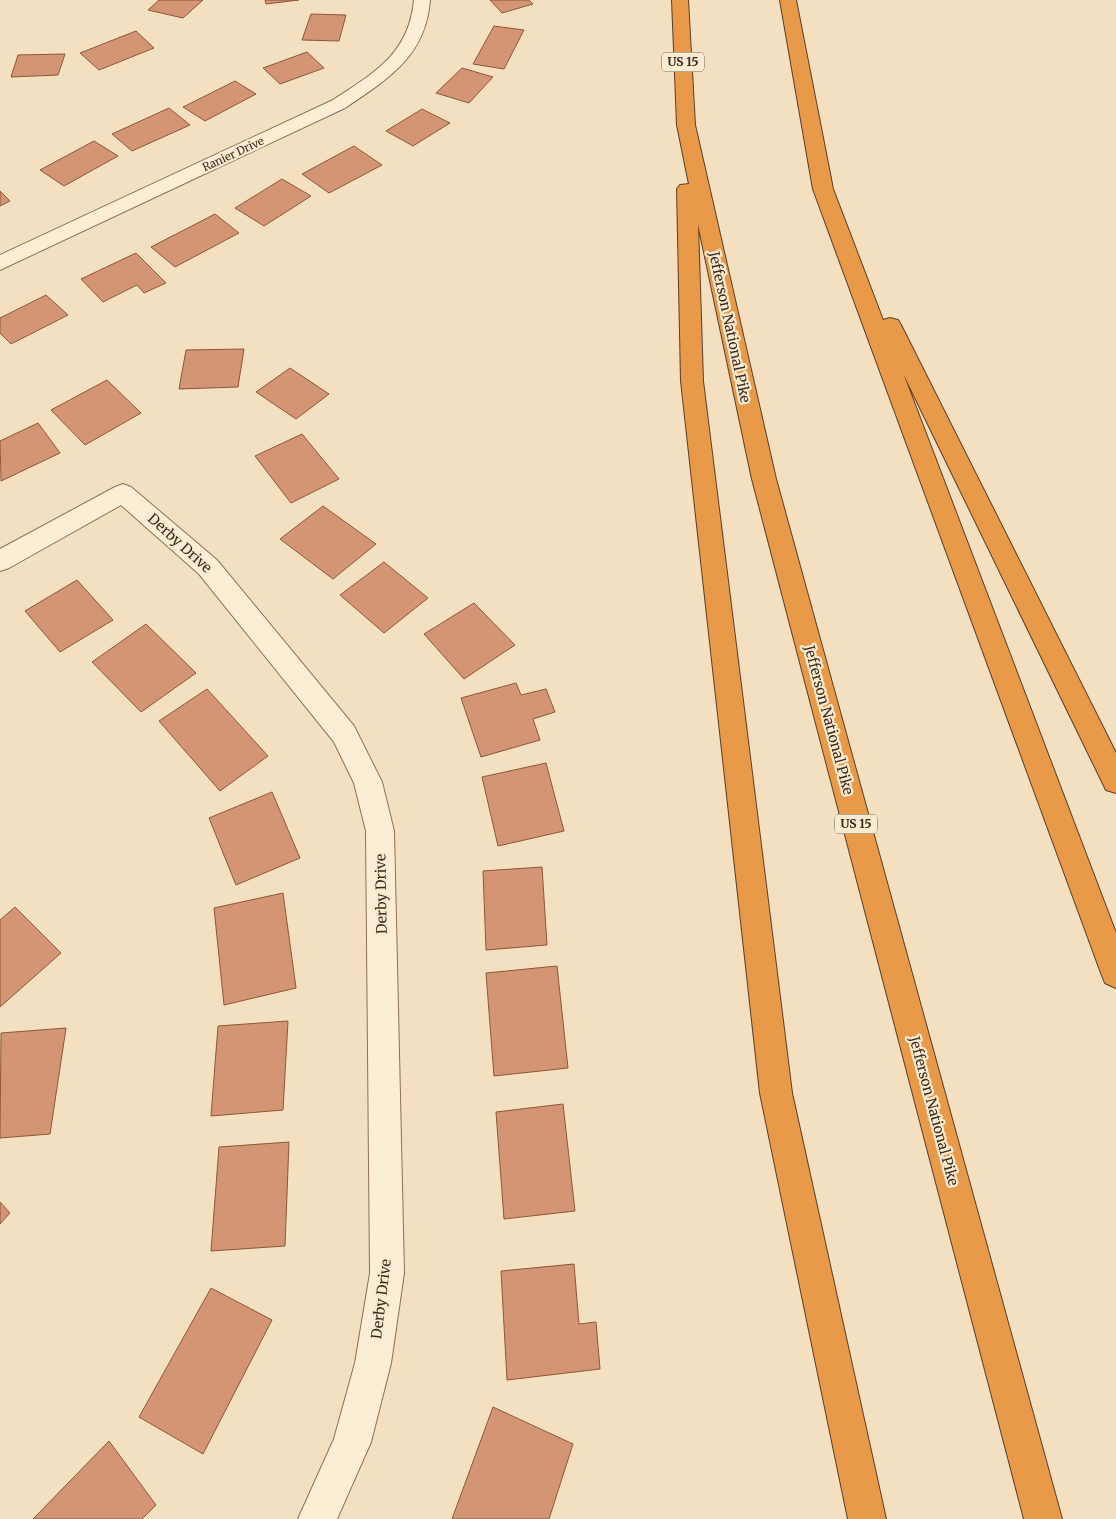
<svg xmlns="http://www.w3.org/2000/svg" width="1116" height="1519" font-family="Merriweather,serif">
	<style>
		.building { fill: #d39573; stroke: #8e573a }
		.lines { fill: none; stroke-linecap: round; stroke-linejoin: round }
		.minor-casing { stroke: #8d7056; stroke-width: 2 }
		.highway-casing { stroke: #5a3e2b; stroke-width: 2 }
		.minor { fill: #fceed4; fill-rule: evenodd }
		.highway { fill: #e99a49; fill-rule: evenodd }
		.labels { text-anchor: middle; stroke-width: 4.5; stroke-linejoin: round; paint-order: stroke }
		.far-street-label { font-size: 11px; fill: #3b291c; stroke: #f8ebd0 }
		.shield { fill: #f8ebd0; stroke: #746352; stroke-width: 1 }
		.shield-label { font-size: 12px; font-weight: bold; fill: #3b291c }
		.street-label { font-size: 14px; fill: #3b291c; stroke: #f8ebd0 }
	</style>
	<rect width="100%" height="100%" fill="#f2e0c0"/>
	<!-- building -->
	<path class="building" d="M159 0H203L183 18 148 10Z
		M265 0H299L266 4Z
		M490 0H529L533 4 502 13Z
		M311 14 346 15 339 41 302 40Z
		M494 26 524 30 504 69 473 64Z
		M136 31 154 48 99 70 80 53Z
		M307 52 324 68 280 84 263 68Z
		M65 54 58 75 11 77 18 55Z
		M462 68 493 77 469 103 436 93Z
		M235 81 256 94 205 121 183 107Z
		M169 108 190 125 132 151 112 134Z
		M422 109 450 123 413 146 386 131Z
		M94 141 118 156 64 186 40 170Z
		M354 146 382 165 329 193 302 174Z
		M282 179 311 196 264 226 235 208Z
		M0 191 10 201 0 206Z
		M215 214 239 233 175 267 151 247Z
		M136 253 166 283 144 293 137 285 103 302 81 279Z
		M46 295 68 315 11 344 0 333V318Z
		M244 349 238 387 179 389 186 350Z
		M290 368 329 394 296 419 256 392Z
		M107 380 141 413 85 445 51 410Z
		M38 423 60 453 1 481 0 441Z
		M302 434 339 479 291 503 255 456Z
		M323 506 376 544 333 579 280 539Z
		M384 562 428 598 384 633 340 595Z
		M77 580 113 620 60 652 25 611Z
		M474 603 515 645 464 679 424 634Z
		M146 624 196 673 141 712 92 662Z
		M516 683 521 695 546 689 555 712 533 719 540 740 481 757 461 698Z
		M207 689 268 756 220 791 159 721Z
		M546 763 564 831 498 846 482 777Z
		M272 792 300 858 236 885 209 818Z
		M542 867 547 945 486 950 483 871Z
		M283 893 296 988 224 1005 214 908Z
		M15 907 61 953 0 1007V920Z
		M557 966 568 1068 494 1076 486 973Z
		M288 1021 283 1110 211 1116 218 1026Z
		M66 1028 50 1134 0 1138 1 1033Z
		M563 1104 575 1211 504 1219 496 1112Z
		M289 1142 285 1246 211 1251 219 1147Z
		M0 1202 10 1213 0 1224Z
		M574 1264 579 1324 596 1322 600 1369 507 1380 501 1271Z
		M211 1288 272 1320 203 1454 139 1417Z
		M493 1407 573 1444 549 1519H452Z
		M109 1441 156 1505 142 1519H33Z"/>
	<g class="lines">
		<defs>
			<path id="minor" d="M414 0H430C426 56 388 79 345 108L0 270V255L333 100C374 73 409 54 414 0Z
				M123 484 131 487 217 560 354 726 382 782 394 831 404 1273 391 1363 371 1442 337 1519H298L334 1439 355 1363 370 1273 366 831 354 783 334 742 199 574 121 505 9 568 0 571V549L115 487Z"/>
			<path id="highway" d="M672 0H688L695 125 776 479 1062 1519H1024L752 479 698 224 703 381 792 1093 886 1519H848L760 1093 681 381 677 189 680 185 689 184 677 125Z
				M780 0H796L833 189 883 320 890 318 898 320 901 325 1116 753V793L1106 790 903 373 1116 933V988L1105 983 1101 973 813 189Z"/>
		</defs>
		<!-- minor casing -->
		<use href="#minor" class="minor-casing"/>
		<!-- highway casing -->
		<use href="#highway" class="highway-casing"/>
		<!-- minor -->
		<use href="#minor" class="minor"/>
		<!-- highway -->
		<use href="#highway" class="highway"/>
	</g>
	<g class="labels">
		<!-- far-street labels -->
		<g class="far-street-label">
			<text transform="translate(233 154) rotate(-25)" y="4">Ranier Drive</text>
		</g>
		<!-- shield labels -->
		<g class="shield">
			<rect x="662" y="52.5" width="42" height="19" rx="4"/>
			<rect x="835" y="814.5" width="42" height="19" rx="4"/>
		</g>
		<g class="shield-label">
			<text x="683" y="66">US 15</text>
			<text x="856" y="828">US 15</text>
		</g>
		<!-- street labels -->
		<g class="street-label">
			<text transform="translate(730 327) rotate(78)" y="5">Jefferson National Pike</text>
			<text transform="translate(180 543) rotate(42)" y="5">Derby Drive</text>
			<text transform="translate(829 720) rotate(75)" y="5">Jefferson National Pike</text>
			<text transform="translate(381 894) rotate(-91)" y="5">Derby Drive</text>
			<text transform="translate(934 1111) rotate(75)" y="5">Jefferson National Pike</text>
			<text transform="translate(381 1299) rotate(-83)" y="5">Derby Drive</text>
		</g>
	</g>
</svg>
